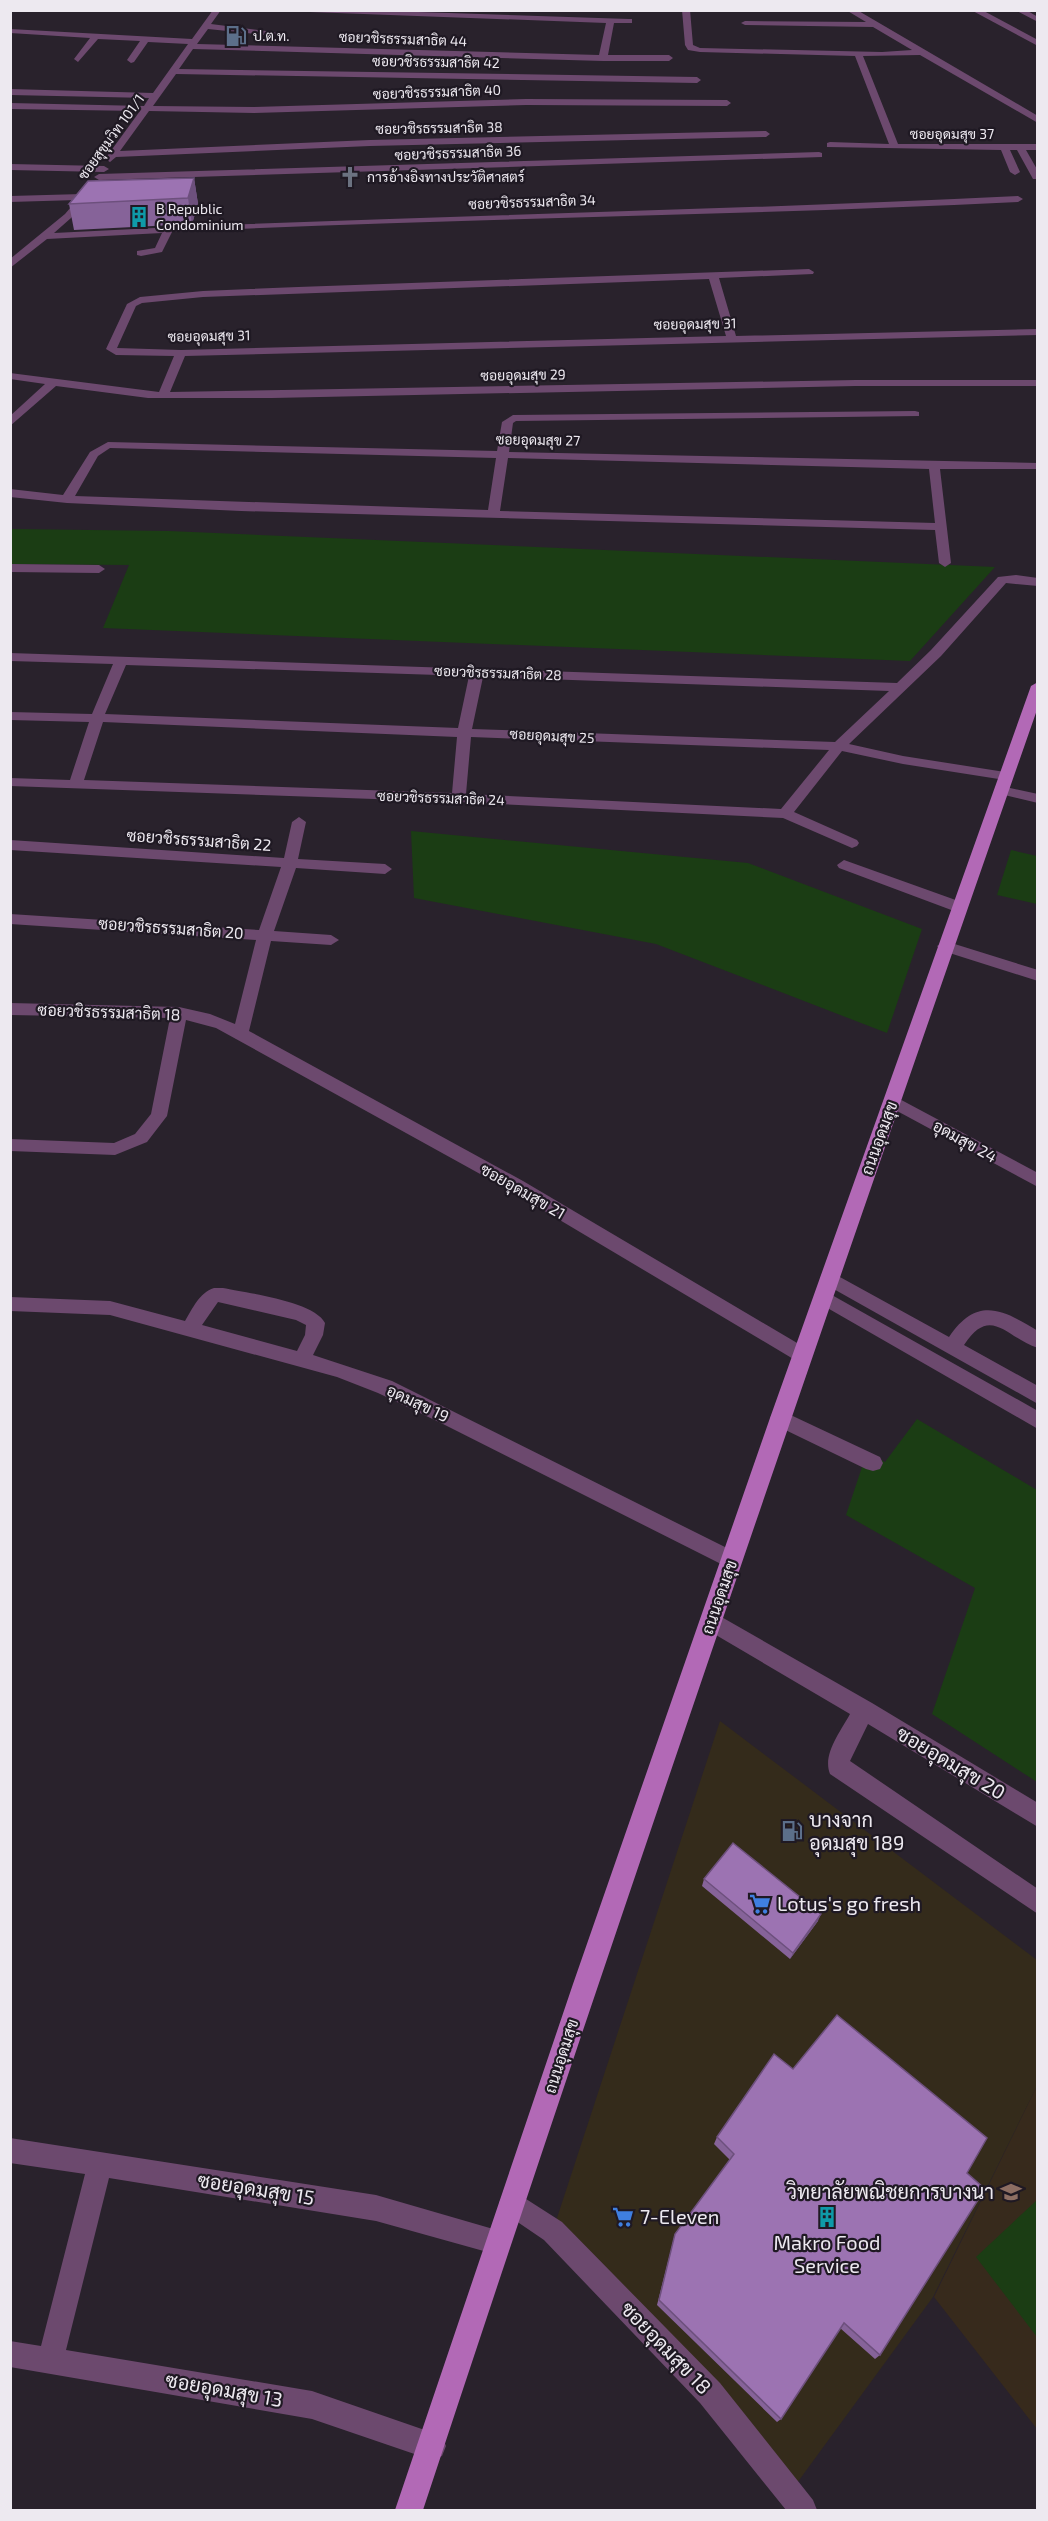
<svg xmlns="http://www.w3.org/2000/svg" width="1048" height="2521" font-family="'Exo 2',Sarabun,sans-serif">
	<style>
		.commercial { fill: #342b1b }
		.education { fill: #372a1c }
		.green { fill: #1b3d14 }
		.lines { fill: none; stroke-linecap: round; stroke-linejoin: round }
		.minor { fill: #6c496e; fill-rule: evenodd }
		.major { fill: #b269b6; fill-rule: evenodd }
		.wall { fill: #866399 }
		.shaded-wall { fill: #6d507d }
		.building { fill: #9c73b2; stroke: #6d507d; stroke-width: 1.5 }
		.labels { text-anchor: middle; stroke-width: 4.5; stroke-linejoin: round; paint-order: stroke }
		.far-poi-label { font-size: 14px; fill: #ede9f0; stroke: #1f1923; text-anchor: start }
		.far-street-label { font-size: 14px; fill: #ede9f0; stroke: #1f1923 }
		.street-label { font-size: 16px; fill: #ede9f0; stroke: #1f1923 }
		.near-street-label { font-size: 20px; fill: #ede9f0; stroke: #1f1923 }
		.near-poi-label { font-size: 20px; fill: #ede9f0; stroke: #1f1923; text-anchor: start }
	</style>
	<rect width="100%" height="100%" fill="#29222c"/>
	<!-- commercial -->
	<path class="commercial" d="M720 1721 1037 1960V2086L933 2297 797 2483 556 2221Z"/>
	<!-- education -->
	<path class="education" d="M1037 2086V2429L934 2297Z"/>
	<!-- green -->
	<path class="green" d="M11 529 169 531 995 567 910 661 103 628 129 565 11 564Z
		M411 831 748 863 922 929 887 1033 656 944 414 898Z
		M1011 850 1037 856V904L997 895Z
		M917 1419 1037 1490V1782L932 1714 975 1588 846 1515 867 1452 885 1462Z
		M1037 2200V2337L976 2257Z"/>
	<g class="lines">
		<!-- minor -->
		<path class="minor" d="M213 10H221L211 24 274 32 278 34 274 36 208 29 197 44 599 55 606 23 257 10H358L629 19H632V23H614L608 55H669L673 58 669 61H603L193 49 179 69 697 77 701 80 697 83 176 74 153 106 254 107 526 99 727 100 731 103 727 106 526 105 254 113 149 111 120 151 370 140 766 131 770 134 766 137 370 146 116 157 110 162 105 159 140 111 10 109V103L144 106 149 98 10 95V89L153 93 188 44 148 42 134 62 131 63 127 60 140 41 98 39 78 62 74 59 90 38 10 33V29L192 39Z
			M682 10H690L693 45 700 48 882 52 912 50 873 27 745 25 741 23 745 21 866 22 846 10H857L1038 116V123L920 55 863 56 898 144H1038V150H1026L1038 171V179H1033L1017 150H1010L1020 172 1015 175 1010 172 1001 150 827 147V143L830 142 889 144 855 56 700 52 688 50 685 45Z
			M971 10H982L1038 40V46Z
			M1015 10H1026L1038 17V22Z
			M819 152 822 153V157L99 180 94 177 99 174Z
			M10 164 104 166 109 169 104 172 10 170Z
			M86 192 91 195 89 197 71 218 54 233C375 216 697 212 1018 196L1023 199 1018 202C736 216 454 218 172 232L162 252 141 256 137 255V251L155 248 162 233 47 239 10 268V259L65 214 77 200 10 202V196L82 194Z
			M809 269 814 272 813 274 719 278 736 336 1038 329V335L185 356 170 392 856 380H1038V386H856L272 398H148L56 386 10 426V416L45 384 10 379V373L159 392 174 356 116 355 106 349 127 304 140 297 203 291 298 287ZM709 279 726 336 181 350 117 348 136 306 142 303 203 297Z
			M915 411 919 412V416L516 421 513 423 509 452 1038 463V469H940L951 563 945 567 939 563 935 530 241 511 67 503 10 497V489L63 495 90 452 108 442 497 451 502 422 513 415ZM110 448 496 458 488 510 75 496 98 456ZM508 458 929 469 935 523 500 511Z
			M10 564 99 565 105 569 99 573 10 572Z
			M1016 575 1038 578V586L1006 583 941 656 849 744 903 756 1005 772 1012 776 1005 780 903 764 842 751 794 812 857 840 859 843 857 846 852 848 783 818 459 802 10 786V778L70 780 89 722 10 720V712L92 714 113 664 10 661V653L897 683 931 650 998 577ZM126 665 469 676 458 728 105 714ZM483 677 889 691 835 742 472 729ZM103 722 457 737 452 793 84 780ZM471 737 829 750 781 809 466 794Z
			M1001 786 1038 794V803L996 793 994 790Z
			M299 817 306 822 298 859 385 864 392 869 385 874 296 868 274 931 331 935 339 940 331 945 271 941 249 1031 523 1181 809 1350 811 1355 809 1360 802 1363 795 1360 511 1191 216 1028 186 1020 167 1116 147 1142 115 1155 10 1151V1139L114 1143 135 1134 151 1114 170 1018 10 1015V1003L179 1007 210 1014 235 1024 256 940 10 924V914L259 930 281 867 10 850V840L284 858 292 822Z
			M844 860 964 903 967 907 964 911H954L839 868 837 865Z
			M945 941 1038 970V981L940 950 937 946Z
			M892 1095 1038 1173V1187L886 1105 884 1101 886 1097Z
			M829 1271 949 1337C977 1296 1002 1309 1038 1331V1348C1006 1338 991 1304 964 1345L1038 1386V1404L823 1283 820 1278 823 1273Z
			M214 1288H223C247 1293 314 1301 325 1323L323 1335 313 1355 392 1381 739 1554 742 1560 739 1566 732 1569 725 1566 443 1424 378 1393 337 1377 110 1315 10 1311V1297L110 1301 185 1321C193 1308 199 1293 214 1288ZM218 1302 296 1320 306 1325 305 1335 297 1351 202 1325Z
			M823 1290 1038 1411V1429L817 1302 814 1297 817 1292Z
			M780 1410 880 1457 883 1463 880 1469 873 1471 866 1469 773 1424 770 1418 773 1412Z
			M711 1611 872 1703 1038 1803V1827L868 1724 850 1761 1038 1889V1914L830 1774C822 1754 841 1731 850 1714L704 1628 701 1621 704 1614Z
			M10 2138 376 2195 507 2233 511 2242 507 2251 498 2255 376 2221 109 2178 66 2350 312 2391 442 2436 446 2446 442 2456 432 2460 312 2419 10 2367V2341L41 2346 85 2174 10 2163Z
			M512 2190 562 2222 720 2383 813 2500 817 2510H786L700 2403 544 2240 503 2212 499 2203 503 2194Z"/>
		<!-- major -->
		<path class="major" d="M1038 682V707C829 1306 622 1907 423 2510H395L573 1984 770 1418 1031 686Z"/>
	</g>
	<!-- wall -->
	<path class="wall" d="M194 178 198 204 192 224 74 230 69 204Z
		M704 1879 818 1921 790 1959 702 1886Z
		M793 2069 967 2173 880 2355 875 2359 840 2328 781 2419 777 2422 657 2305 675 2234 730 2160 714 2144 717 2137Z"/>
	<!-- shaded-wall -->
	<path class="shaded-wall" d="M194 178 198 204 192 224 188 198Z
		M821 1914 818 1921 790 1959 793 1953Z"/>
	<!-- building -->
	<path class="building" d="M194 178 188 198 69 204 88 181Z
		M733 1843 821 1914 793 1953 704 1879Z
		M837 2015 987 2138 967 2173 985 2189 880 2355 844 2323 781 2419 659 2300 675 2234 734 2154 717 2137 774 2054 793 2069Z"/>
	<!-- icons -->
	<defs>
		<symbol id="fuel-bare" viewBox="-9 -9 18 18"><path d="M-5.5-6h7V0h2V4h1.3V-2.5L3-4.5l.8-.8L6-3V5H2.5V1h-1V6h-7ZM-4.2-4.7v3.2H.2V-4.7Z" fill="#5c6f8a" stroke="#1f1923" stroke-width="2.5" paint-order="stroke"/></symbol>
		<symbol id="church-bare" viewBox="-9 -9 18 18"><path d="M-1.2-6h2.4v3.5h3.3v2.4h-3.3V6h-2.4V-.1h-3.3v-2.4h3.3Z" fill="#6b7280" stroke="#1f1923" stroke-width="2.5" paint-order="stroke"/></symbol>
		<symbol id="building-bare" viewBox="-9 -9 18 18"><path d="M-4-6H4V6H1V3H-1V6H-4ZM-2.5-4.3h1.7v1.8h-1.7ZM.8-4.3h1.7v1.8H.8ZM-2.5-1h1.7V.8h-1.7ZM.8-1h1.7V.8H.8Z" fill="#0f9aa8" stroke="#1f1923" stroke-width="2.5" paint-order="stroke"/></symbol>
		<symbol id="supermarket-bare" viewBox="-9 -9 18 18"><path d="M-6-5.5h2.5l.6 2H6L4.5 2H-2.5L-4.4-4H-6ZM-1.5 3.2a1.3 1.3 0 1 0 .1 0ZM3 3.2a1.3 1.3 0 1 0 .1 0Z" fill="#3f7fe0" stroke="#1f1923" stroke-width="2.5" paint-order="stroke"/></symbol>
		<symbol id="university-bare" viewBox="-9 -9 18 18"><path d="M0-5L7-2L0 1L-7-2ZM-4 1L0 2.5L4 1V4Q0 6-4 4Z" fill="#8d6e63" stroke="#1f1923" stroke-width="2.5" paint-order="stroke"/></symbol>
	</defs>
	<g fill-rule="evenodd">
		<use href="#fuel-bare" x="221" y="21" width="30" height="30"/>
		<use href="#church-bare" x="335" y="162" width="30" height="30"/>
		<use href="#building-bare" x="124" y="202" width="30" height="30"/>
		<use href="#fuel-bare" x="777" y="1816" width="30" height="30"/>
		<use href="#supermarket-bare" x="745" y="1889" width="30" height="30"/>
		<use href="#university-bare" x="996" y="2177" width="30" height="30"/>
		<use href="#supermarket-bare" x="608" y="2202" width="30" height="30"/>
		<use href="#building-bare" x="812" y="2202" width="30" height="30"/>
	</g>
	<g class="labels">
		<!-- far-poi labels -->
		<g class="far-poi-label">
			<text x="253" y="41">ป.ต.ท.</text>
			<text x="367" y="182">การอ้างอิงทางประวัติศาสตร์</text>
			<text x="156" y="214">B Republic<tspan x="156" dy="16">Condominium</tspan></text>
		</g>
		<!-- far-street labels -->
		<g class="far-street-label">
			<text transform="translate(403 39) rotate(2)" y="5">ซอยวชิรธรรมสาธิต 44</text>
			<text transform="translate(436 62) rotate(1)" y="5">ซอยวชิรธรรมสาธิต 42</text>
			<text transform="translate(437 92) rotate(-2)" y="5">ซอยวชิรธรรมสาธิต 40</text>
			<text transform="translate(439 128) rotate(-1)" y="5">ซอยวชิรธรรมสาธิต 38</text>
			<text x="952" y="139">ซอยอุดมสุข 37</text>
			<text transform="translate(111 137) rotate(-54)" y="5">ซอยสุขุมวิท 101/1</text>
			<text transform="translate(458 153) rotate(-2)" y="5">ซอยวชิรธรรมสาธิต 36</text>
			<text transform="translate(532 202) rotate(-2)" y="5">ซอยวชิรธรรมสาธิต 34</text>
			<text transform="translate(695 324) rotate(-1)" y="5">ซอยอุดมสุข 31</text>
			<text transform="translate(209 336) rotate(-1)" y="5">ซอยอุดมสุข 31</text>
			<text transform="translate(523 375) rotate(-1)" y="5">ซอยอุดมสุข 29</text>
			<text transform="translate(538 440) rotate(1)" y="5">ซอยอุดมสุข 27</text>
			<text transform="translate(498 673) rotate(2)" y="5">ซอยวชิรธรรมสาธิต 28</text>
			<text transform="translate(552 736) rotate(3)" y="5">ซอยอุดมสุข 25</text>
			<text transform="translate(441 798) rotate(2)" y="5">ซอยวชิรธรรมสาธิต 24</text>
		</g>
		<!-- street labels -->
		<g class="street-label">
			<text transform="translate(199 840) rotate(4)" y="6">ซอยวชิรธรรมสาธิต 22</text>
			<text transform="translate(171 928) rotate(4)" y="6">ซอยวชิรธรรมสาธิต 20</text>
			<text transform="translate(109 1012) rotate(2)" y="6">ซอยวชิรธรรมสาธิต 18</text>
			<text transform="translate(879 1138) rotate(-70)" y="6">ถนนอุดมสุข</text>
			<text transform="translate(965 1141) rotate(29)" y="6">อุดมสุข 24</text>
			<text transform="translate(523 1191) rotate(30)" y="6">ซอยอุดมสุข 21</text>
			<text transform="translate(418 1403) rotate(25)" y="6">อุดมสุข 19</text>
			<text transform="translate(719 1597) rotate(-71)" y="6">ถนนอุดมสุข</text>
			<text transform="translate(561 2056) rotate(-72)" y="6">ถนนอุดมสุข</text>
		</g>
		<!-- near-street labels -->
		<g class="near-street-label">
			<text transform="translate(951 1763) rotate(31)" y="7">ซอยอุดมสุข 20</text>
			<text transform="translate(256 2189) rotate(9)" y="7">ซอยอุดมสุข 15</text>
			<text transform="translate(666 2348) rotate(46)" y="7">ซอยอุดมสุข 18</text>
			<text transform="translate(224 2390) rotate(10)" y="7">ซอยอุดมสุข 13</text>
		</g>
		<!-- near-poi labels -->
		<g class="near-poi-label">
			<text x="809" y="1827">บางจาก<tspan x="809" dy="23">อุดมสุข 189</tspan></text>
			<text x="777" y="1911">Lotus's go fresh</text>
			<text x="994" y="2199" text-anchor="end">วิทยาลัยพณิชยการบางนา</text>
			<text x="640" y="2224">7-Eleven</text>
			<text x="827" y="2250" text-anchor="middle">Makro Food<tspan x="827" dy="23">Service</tspan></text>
		</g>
	</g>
	<!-- border -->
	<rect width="1048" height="2521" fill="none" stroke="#ede9f0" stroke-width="24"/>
</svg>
